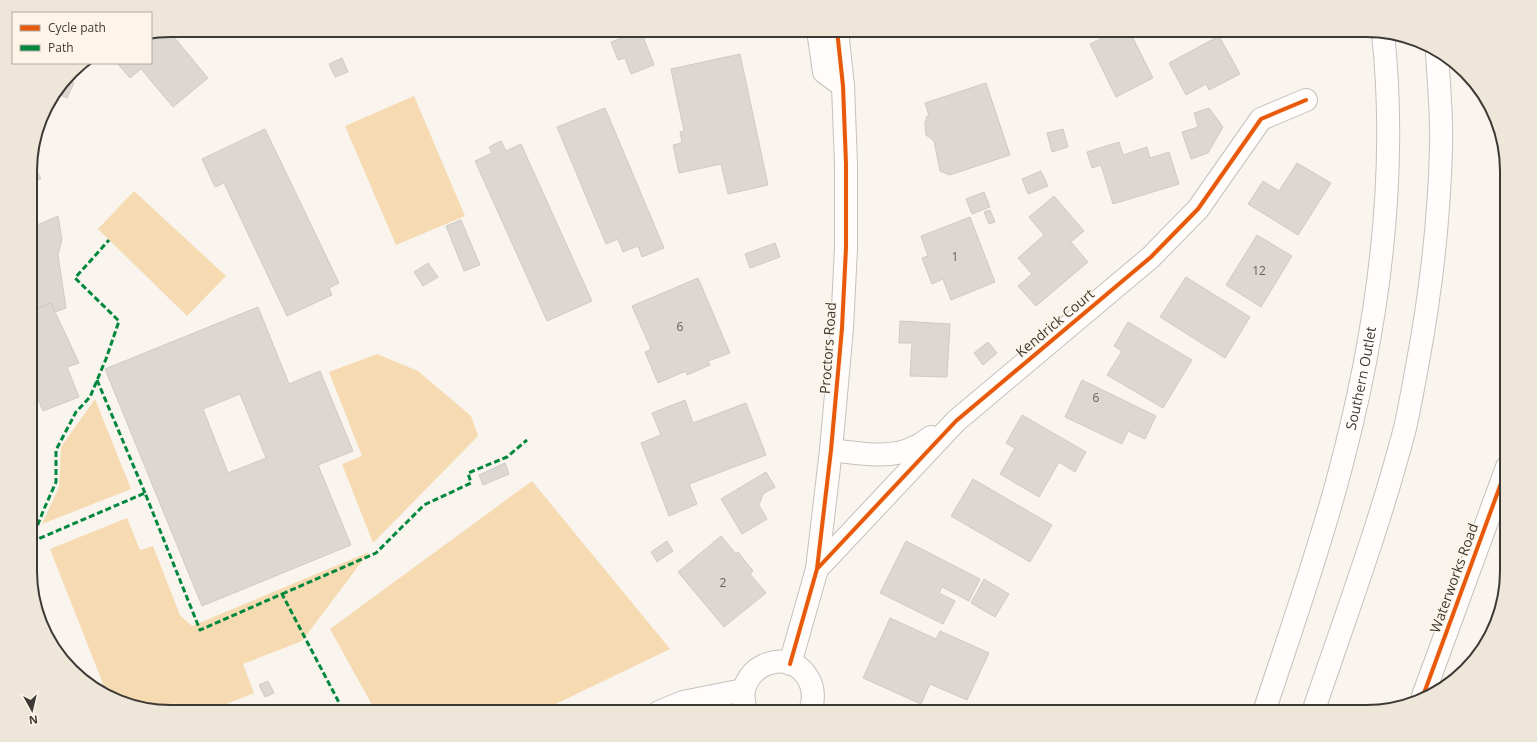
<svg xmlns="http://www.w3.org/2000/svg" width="1537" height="742" font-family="'Open Sans',sans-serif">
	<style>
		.green { fill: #f6dab2 }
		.building { fill: #dcd7d2; stroke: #cfcac5; fill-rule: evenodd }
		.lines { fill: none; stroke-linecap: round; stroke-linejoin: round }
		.street-casing { stroke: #c5c2bc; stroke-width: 24 }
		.secondary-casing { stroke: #c5c2bc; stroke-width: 24 }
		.highway-casing { stroke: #c5c2bc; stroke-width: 24 }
		.street { stroke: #fefdfc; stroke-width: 22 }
		.secondary { stroke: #fefdfc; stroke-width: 22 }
		.highway { stroke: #fefdfc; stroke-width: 22 }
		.quiet { stroke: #00873e; stroke-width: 3; stroke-dasharray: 6 3; stroke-linecap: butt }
		.cycleway-casing { stroke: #fef5e8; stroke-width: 6 }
		.cycleway { stroke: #e8590c; stroke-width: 4 }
		.labels { text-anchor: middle; stroke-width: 3; stroke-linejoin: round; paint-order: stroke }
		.number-label { font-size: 12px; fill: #65615c }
		.street-label { font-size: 14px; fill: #3d3a35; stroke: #fef5e8 }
		.rim { fill: none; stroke: #3d3a35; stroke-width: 2 }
	</style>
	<rect width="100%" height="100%" fill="#f9f4ed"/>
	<!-- green -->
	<path class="green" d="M414 96 465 216 396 245 345 126Z
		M134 191 226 276 187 316 98 229Z
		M377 354 418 371 471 416 478 436 373 543 342 464 362 456 329 372Z
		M95 399 131 489 42 524 59 487 61 447Z
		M532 481 670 649 539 712H376L330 629Z
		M127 518 140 550 153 546 180 615 192 626 369 552 302 641 243 664 254 693 207 712H171L117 701 107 694 50 549Z"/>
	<!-- building -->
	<path class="building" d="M233 30H248L236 36Z
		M680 30H696L682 35Z
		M1118 30H1129L1153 78 1116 97 1090 44Z
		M169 31 208 78 173 107 141 69 130 78 117 63H151V34L155 33 160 39Z
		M641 31 654 65 631 74 625 58 618 60 611 42Z
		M1219 36 1240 74 1209 90 1206 84 1186 95 1169 63Z
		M740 54 768 185 728 194 721 164 679 173 673 145 682 143 680 132 684 131 671 69Z
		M342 58 348 72 335 77 329 64Z
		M67 80 74 83 67 98 56 93Z
		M986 83 1010 155 950 175 940 171 934 141 926 135 925 123 927 116H929L925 103Z
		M605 108 664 248 642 257 638 246 623 252 618 239 606 244 557 127Z
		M1209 108 1223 127 1208 153 1191 159 1182 132 1198 127 1194 113Z
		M265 129 339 283 329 288 332 295 287 316 224 183 215 187 202 159Z
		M1063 129 1068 147 1052 152 1047 133Z
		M501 141 506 151 521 144 592 301 547 321 475 161 492 153 489 147Z
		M1119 142 1123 155 1147 147 1150 158 1169 152 1179 184 1113 204 1101 165 1092 168 1087 152Z
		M31 158 41 179 30 183V161Z
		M1297 163 1331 183 1298 235 1248 204 1263 181 1279 191Z
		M1041 171 1048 186 1028 194 1022 179Z
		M984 192 990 207 972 214 966 199Z
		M1054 196 1084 231 1071 242 1088 262 1036 306 1018 286 1032 274 1018 258 1044 235 1029 217Z
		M990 210 995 222 989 224 984 212Z
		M58 216 62 239 58 255 66 308 55 312 51 303 31 311 30 228Z
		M970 217 995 282 951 300 943 279 932 284 922 258 928 256 921 236Z
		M461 220 480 265 464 271 446 226Z
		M1257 235 1292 256 1261 307 1226 285Z
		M775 243 780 257 750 268 745 254Z
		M428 263 438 277 423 286 414 272Z
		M1186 277 1250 317 1225 358 1160 317Z
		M698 278 730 353 708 361 710 365 687 375 686 371 658 383 645 352 651 349 632 306Z
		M51 303 79 363 67 367 79 397 43 411 31 383V311Z
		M258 307 289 384 320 371 353 451 318 465 351 545 202 606 105 369ZM240 394 266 458 228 473 203 409Z
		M900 321 950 324 947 377 910 376 912 343H899Z
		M1128 322 1192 360 1163 408 1107 375 1122 351 1114 346Z
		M988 342 997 353 983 365 974 353Z
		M1082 380 1156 416 1145 439 1128 431 1122 444 1065 417Z
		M685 400 693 423 746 403 766 455 689 484 697 504 669 516 641 443 661 435 652 413Z
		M1022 415 1086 452 1075 472 1059 462 1039 497 1000 474 1015 448 1006 443Z
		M31 457 38 474 31 477Z
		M505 463 509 474 483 485 479 475Z
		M766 472 775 487 763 494 759 505 767 519 742 534 721 499Z
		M973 479 1052 525 1030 562 951 516Z
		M721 536 736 554 738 552 753 571 750 574 766 593 724 627 678 572Z
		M667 541 673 551 657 562 651 552Z
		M906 541 980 579 969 601 942 587 939 593 955 601 943 624 880 593Z
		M984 579 1009 594 995 617 971 603Z
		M890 618 936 639 940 631 989 653 967 700 930 684 921 704 863 678Z
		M268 681 274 693 265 697 259 685Z
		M239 708 240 712H230Z"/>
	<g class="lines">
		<defs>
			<path id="street" d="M818 30 824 72 843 86
				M831 450C857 453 891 460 915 447 921 445 926 440 931 437
				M817 569 956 421 1151 257 1198 209 1261 119 1306 100
				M1423 696 1507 467
				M659 712 683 702 743 690"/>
			<path id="secondary" d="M790 664 817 569 831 450 842 328 846 248V164L843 86 837 30
				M747 712C728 669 791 640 810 682 814 691 814 703 809 712"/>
			<g id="highway">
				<path id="s1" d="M1264 712C1289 636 1316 560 1337 482 1376 339 1399 182 1383 33"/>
				<path d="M1313 712C1345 618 1380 524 1405 428 1410 406 1414 383 1418 361 1431 291 1439 220 1441 149 1442 117 1439 85 1437 54"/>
			</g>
		</defs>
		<!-- street casing -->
		<use href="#street" class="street-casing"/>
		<!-- secondary casing -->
		<use href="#secondary" class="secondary-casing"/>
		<!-- highway casing -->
		<use href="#highway" class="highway-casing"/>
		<!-- street -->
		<use href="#street" class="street"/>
		<!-- secondary -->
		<use href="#secondary" class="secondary"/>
		<!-- highway -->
		<use href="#highway" class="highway"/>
		<!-- quiet -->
		<path class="quiet" d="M97 380 145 493
			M31 542 145 493 200 630 282 594 344 712
			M31 542 44 509 56 482V450L76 412 90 397 106 359 119 321 75 278 109 240
			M282 594 376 553 424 505 471 483 468 473 507 457 527 440"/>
		<defs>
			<path id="cycleway" d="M817 569 956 421 1151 257 1198 209 1261 119 1306 100
				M790 664 817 569 831 450 842 328 846 248V164L843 86 837 30
				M1423 696 1507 467"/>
		</defs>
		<!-- cycleway casing -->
		<use href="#cycleway" class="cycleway-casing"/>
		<!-- cycleway -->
		<use href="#cycleway" class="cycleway"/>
	</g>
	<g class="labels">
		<!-- number labels -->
		<g class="number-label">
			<text x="955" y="261">1</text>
			<text x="1259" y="275">12</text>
			<text x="680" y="331">6</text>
			<text x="1096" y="402">6</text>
			<text x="723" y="587">2</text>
		</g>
		<!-- street labels -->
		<g class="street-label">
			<text transform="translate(1055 323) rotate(-40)" y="5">Kendrick Court</text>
			<text transform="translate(828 348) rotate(-86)" y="5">Proctors Road</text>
			<text dy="5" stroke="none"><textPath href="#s1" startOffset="348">Southern Outlet</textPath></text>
			<text transform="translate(1454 578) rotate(-70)" y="5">Waterworks Road</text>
		</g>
	</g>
	<!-- crop -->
	<path d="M0 0H1537V742H0ZM171 37H1366A134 134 0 0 1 1500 171V571A134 134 0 0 1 1366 705H171A134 134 0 0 1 37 571V171A134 134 0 0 1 171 37Z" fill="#efe6da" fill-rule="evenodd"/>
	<path class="rim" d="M171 37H1366A134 134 0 0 1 1500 171V571A134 134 0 0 1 1366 705H171A134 134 0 0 1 37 571V171A134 134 0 0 1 171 37Z"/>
	<!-- legend -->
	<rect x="12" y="12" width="140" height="52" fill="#fef5e8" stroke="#b1aaa0"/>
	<rect x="20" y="25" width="20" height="6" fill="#e8590c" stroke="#b1aaa0"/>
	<text x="48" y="32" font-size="12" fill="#3d3a35">Cycle path</text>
	<rect x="20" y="45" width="20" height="6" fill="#00873e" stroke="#b1aaa0"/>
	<text x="48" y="52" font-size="12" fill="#3d3a35">Path</text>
	<!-- north arrow -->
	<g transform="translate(32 710) rotate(172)" stroke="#fef5e8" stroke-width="3" paint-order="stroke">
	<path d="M0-3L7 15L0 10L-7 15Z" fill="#3d3a35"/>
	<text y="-6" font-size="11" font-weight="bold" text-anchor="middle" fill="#3d3a35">N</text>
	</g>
</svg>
